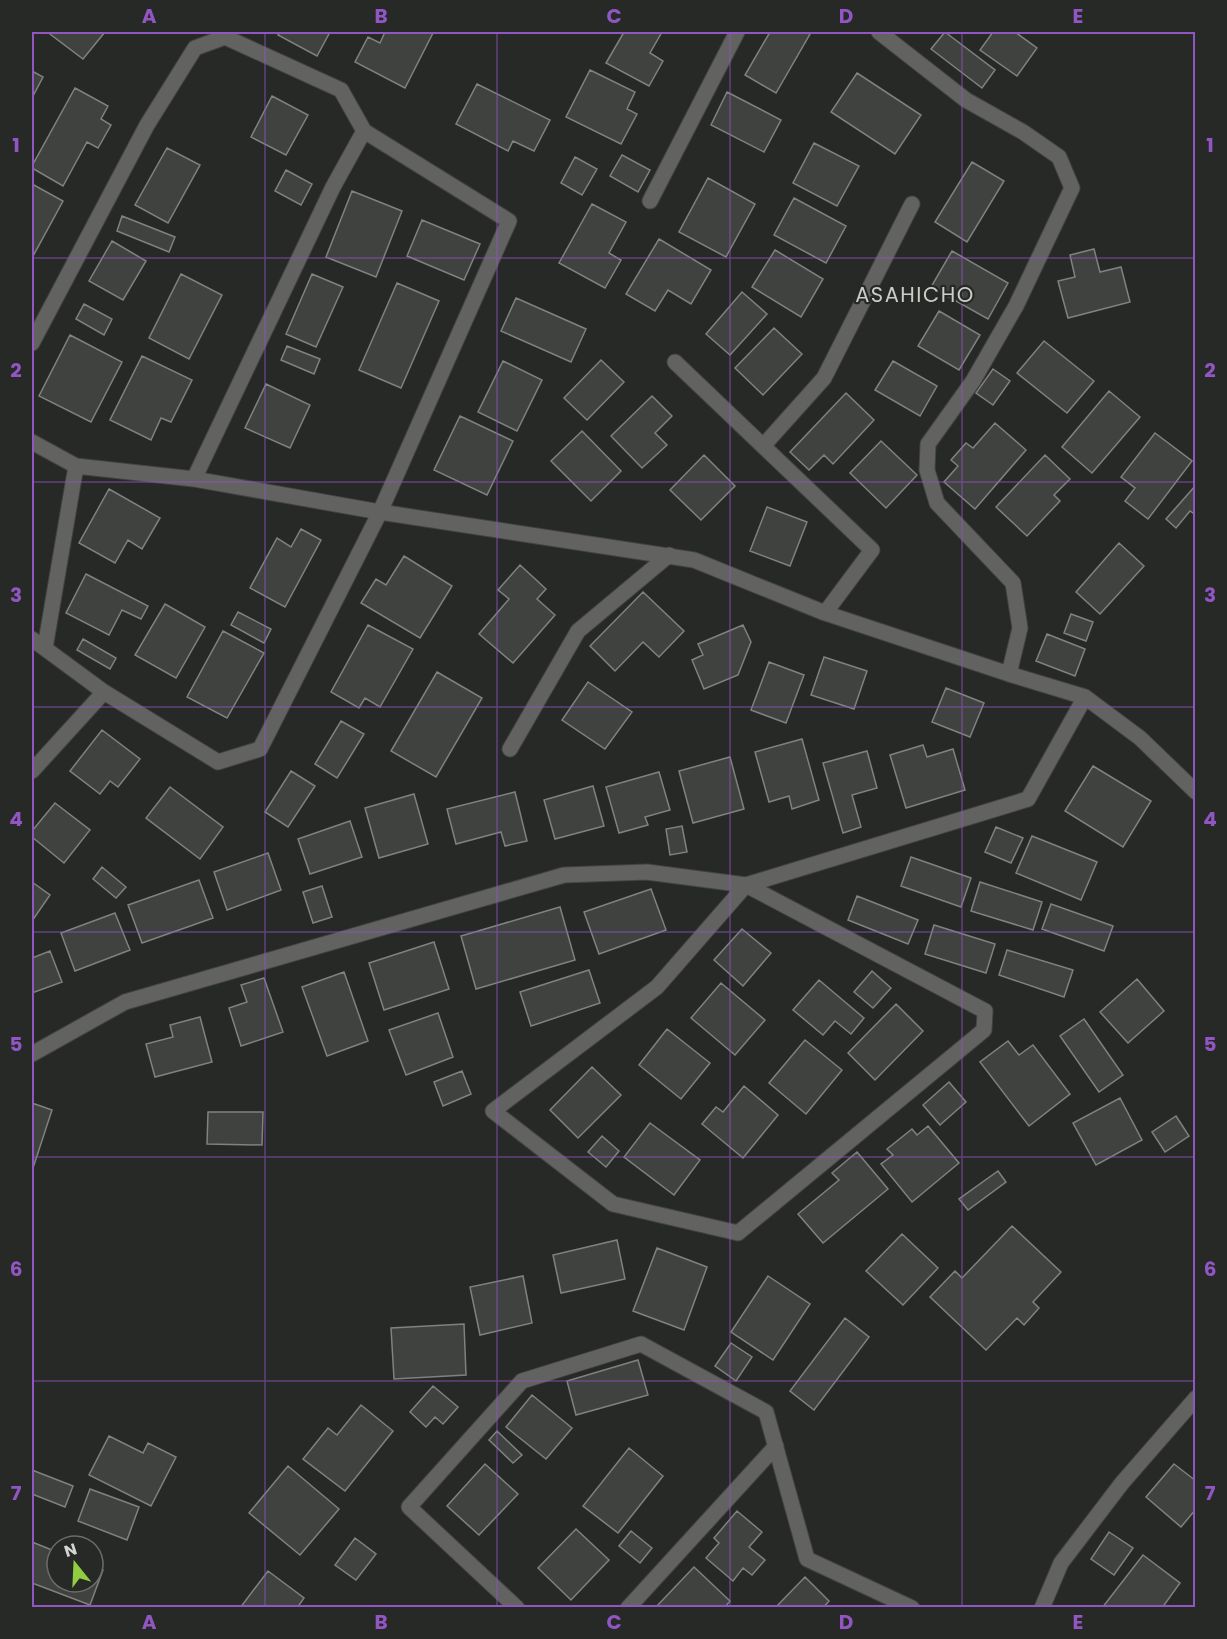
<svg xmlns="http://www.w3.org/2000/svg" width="1227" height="1639" font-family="Poppins,sans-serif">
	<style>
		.building { fill: #40423f; stroke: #80827f; stroke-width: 1.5 }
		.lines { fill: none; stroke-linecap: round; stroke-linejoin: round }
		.service-casing { stroke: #434442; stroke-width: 17 }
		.minor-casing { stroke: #434442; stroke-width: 17 }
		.service { stroke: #626360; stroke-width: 15 }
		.minor { stroke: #626360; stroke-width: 15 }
		.grid { fill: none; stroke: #9156c4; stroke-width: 1.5; stroke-opacity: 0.55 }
		.labels { text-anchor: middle; stroke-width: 4.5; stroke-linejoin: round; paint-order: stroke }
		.quarter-label { font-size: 21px; letter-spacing: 1.5px; fill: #cbcdc9; stroke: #272926 }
		.neatline { fill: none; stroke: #9156c4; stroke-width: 2 }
		.grid-label { font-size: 20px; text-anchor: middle; font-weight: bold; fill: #9156c4 }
	</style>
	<rect width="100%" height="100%" fill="#272926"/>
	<!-- building -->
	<path class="building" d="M53 32H105L83 59 50 34Z
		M280 32H330L317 56 278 35Z
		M385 32 433 33 405 88 355 62 368 37 380 43Z
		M624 32H662L650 53 663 61 649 86 606 63Z
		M770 32H806L810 34 776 93 745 75Z
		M945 32 995 70 982 88 931 49Z
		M993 32H1015L1037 48 1017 76 980 50Z
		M590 70 635 92 627 109 637 114 621 144 566 117Z
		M32 71 43 77 32 98Z
		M857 73 921 115 895 154 831 112Z
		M477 84 550 120 534 151 513 141 508 151 456 124Z
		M75 88 108 106 101 119 111 125 98 148 87 142 63 186 32 168V166Z
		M727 92 781 120 764 152 711 125Z
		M272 96 308 115 286 155 251 137Z
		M814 143 859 166 837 206 793 183Z
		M167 148 200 165 168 223 135 205Z
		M622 155 650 170 638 192 610 176Z
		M575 157 597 169 582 195 561 183Z
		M972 162 1004 181 967 242 935 222Z
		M286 170 312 184 301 205 275 191Z
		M708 178 755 204 726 257 679 232Z
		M32 184 63 201 32 258Z
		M352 191 402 211 376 277 326 257Z
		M794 198 846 226 826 263 774 235Z
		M592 204 626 222 609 253 621 260 605 288 559 263Z
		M122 216 175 237 169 252 117 231Z
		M422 220 480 244 464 280 407 256Z
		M659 239 711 270 691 304 668 290 655 311 626 294Z
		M112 241 146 261 123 300 89 281Z
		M1094 249 1100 272 1121 267 1130 302 1068 318 1058 281 1075 277 1070 255Z
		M775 250 823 279 801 317 752 287Z
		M952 251 1008 283 988 319 931 287Z
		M181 274 222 295 189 359 149 338Z
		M312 274 343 287 316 347 286 334Z
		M397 283 439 301 401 388 359 370Z
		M742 292 767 314 730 355 706 334Z
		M516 298 586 329 571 362 501 331Z
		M84 304 112 319 104 335 76 319Z
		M939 311 980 335 959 370 918 346Z
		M774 328 802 354 763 395 735 368Z
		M70 335 122 362 91 422 39 396Z
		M1044 341 1094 381 1067 413 1017 373Z
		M287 346 320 359 314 374 281 360Z
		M142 356 192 380 171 422 161 418 151 440 110 420Z
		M601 360 624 382 587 420 564 398Z
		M503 361 542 380 517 431 478 412Z
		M893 361 937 386 920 416 875 390Z
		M993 369 1010 381 993 405 976 393Z
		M266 384 310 405 290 448 245 428Z
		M1109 391 1140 417 1092 473 1062 447Z
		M846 393 874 420 833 464 824 455 809 470 790 452Z
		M652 396 672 416 655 433 667 445 642 468 611 436Z
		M460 416 513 441 487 495 434 470Z
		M995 423 1026 450 975 509 944 482 958 466 951 460 966 443 973 448Z
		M582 431 621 471 591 501 551 461Z
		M1155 433 1192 461 1148 519 1125 501 1135 488 1121 477Z
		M881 441 917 475 886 508 850 473Z
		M704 455 735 486 701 520 670 490Z
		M1045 455 1070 479 1054 495 1060 501 1027 536 996 507Z
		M1196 485V515L1190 511 1176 528 1166 519Z
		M109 489 160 518 142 549 128 540 115 563 79 543Z
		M767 507 807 522 790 566 750 551Z
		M301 529 321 540 285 607 250 588 277 538 291 547Z
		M1119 543 1144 566 1100 614 1076 592Z
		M404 556 452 586 420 638 361 603 376 579 386 585Z
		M520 565 546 589 537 599 555 615 513 663 479 634 509 599 498 590Z
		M86 574 148 606 141 619 122 610 109 635 66 613Z
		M643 592 684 631 659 657 643 642 615 671 590 646Z
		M165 604 205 627 176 678 135 655Z
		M238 612 271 629 264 643 231 625Z
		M1071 614 1093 622 1086 641 1064 633Z
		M368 625 413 649 380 707 365 698 359 708 331 692Z
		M743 625 751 642 738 675 704 689 692 660 703 655 698 644Z
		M223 631 264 653 227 718 187 697Z
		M1047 634 1085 649 1075 676 1036 661Z
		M83 639 116 658 110 669 77 650Z
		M824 657 867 671 854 709 811 695Z
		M769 662 804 675 786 723 751 710Z
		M437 672 482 698 436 777 391 751Z
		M588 682 632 712 605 749 562 720Z
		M946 688 984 703 970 737 932 722Z
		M341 721 364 734 337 778 315 764Z
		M102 730 140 759 118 787 110 781 100 794 70 771Z
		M802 739 819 800 792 809 789 796 769 802 755 752Z
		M923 745 927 757 953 749 965 790 906 808 890 755Z
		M867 751 877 788 852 795 861 827 843 833 823 763Z
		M730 757 744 809 693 823 679 771Z
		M1093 766 1151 801 1123 847 1065 811Z
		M291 771 315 786 288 827 265 812Z
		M659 772 670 810 645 817 648 825 619 833 606 787Z
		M593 786 604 826 555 839 544 800Z
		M170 787 223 827 200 859 146 818Z
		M515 792 527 841 505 846 501 832 456 844 447 809Z
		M414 794 428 844 379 858 365 808Z
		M55 803 90 830 64 863 32 837V831Z
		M350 821 362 857 310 874 298 839Z
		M682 826 687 852 670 855 666 829Z
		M996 827 1023 838 1011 863 985 852Z
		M1032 836 1097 862 1081 900 1016 873Z
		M268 853 281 890 227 910 214 872Z
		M911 857 971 878 961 907 901 886Z
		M102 867 126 887 116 898 93 879Z
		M199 880 213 918 142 943 128 905Z
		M32 882 50 895 32 921Z
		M980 882 1042 902 1033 930 971 911Z
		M322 886 332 917 313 923 303 892Z
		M651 889 666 930 599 954 584 912Z
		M857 896 918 920 908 944 848 920Z
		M1051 904 1113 926 1104 951 1042 929Z
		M560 907 575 960 476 989 461 936Z
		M115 913 130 950 75 971 61 933Z
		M934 925 995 944 986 973 925 954Z
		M742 929 771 953 743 986 714 960Z
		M434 942 449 989 384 1010 369 963Z
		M1007 950 1073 970 1064 997 999 975Z
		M50 951 62 982 32 993V958Z
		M589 970 600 1003 531 1026 520 992Z
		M872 971 891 988 873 1008 854 992Z
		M344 972 368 1041 327 1056 302 987Z
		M264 978 283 1032 241 1046 229 1008 247 1002 241 985Z
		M1137 979 1164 1011 1128 1043 1100 1012Z
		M819 980 864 1018 851 1034 835 1021 823 1035 793 1010Z
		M721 983 765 1020 735 1055 691 1018Z
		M896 1004 923 1031 875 1080 848 1053Z
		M438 1013 453 1057 406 1075 389 1030Z
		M200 1017 212 1062 155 1077 146 1044 173 1037 170 1025Z
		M1084 1019 1123 1075 1099 1092 1060 1036Z
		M667 1029 710 1063 681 1099 639 1065Z
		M805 1040 842 1070 806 1114 769 1083Z
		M1008 1041 1019 1055 1033 1045 1070 1094 1029 1126 980 1062Z
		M592 1067 621 1095 578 1138 550 1110Z
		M462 1071 471 1094 443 1106 434 1082Z
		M949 1082 966 1102 940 1125 923 1105Z
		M744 1086 778 1115 743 1158 702 1124 716 1107 723 1112Z
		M1120 1098 1142 1140 1096 1165 1073 1123Z
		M32 1103 52 1110 33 1168H32Z
		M208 1112H263L262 1145 207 1144Z
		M1176 1116 1189 1136 1165 1152 1152 1132Z
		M650 1123 700 1160 674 1195 624 1157Z
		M928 1126 959 1163 912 1202 881 1164 893 1155 887 1149 912 1129 917 1135Z
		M602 1136 619 1151 606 1167 588 1152Z
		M857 1152 888 1189 823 1243 798 1214 839 1180 832 1173Z
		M998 1171 1006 1182 968 1210 959 1199Z
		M1012 1226 1061 1272 1033 1302 1039 1308 1024 1325 1017 1318 986 1350 930 1297 955 1271 962 1278Z
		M902 1234 938 1268 903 1305 866 1271Z
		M617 1240 625 1279 561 1293 553 1255Z
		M657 1248 707 1267 684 1330 633 1311Z
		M523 1276 532 1323 480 1335 470 1287Z
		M768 1276 810 1304 773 1360 731 1332Z
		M845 1318 869 1337 814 1410 790 1391Z
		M464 1324 466 1375 394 1379 391 1328Z
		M731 1343 752 1357 736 1381 715 1366Z
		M638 1360 648 1395 576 1415 567 1381Z
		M433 1386 458 1407 443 1424 435 1417 426 1427 410 1412Z
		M532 1395 572 1428 546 1459 506 1427Z
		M361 1405 393 1431 345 1491 303 1459 328 1428 337 1435Z
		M497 1431 522 1455 513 1463 489 1440Z
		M109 1436 143 1453 148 1443 176 1457 151 1506 89 1475Z
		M629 1448 663 1476 618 1533 583 1506Z
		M485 1464 518 1494 479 1535 447 1506Z
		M1174 1464 1196 1481V1509L1181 1527 1146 1497Z
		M288 1466 339 1509 300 1555 249 1513Z
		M32 1470 73 1486 65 1507 32 1494Z
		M90 1489 139 1507 127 1540 78 1521Z
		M737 1511 762 1532 749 1547 765 1560 752 1575 743 1568 733 1581 706 1558 719 1543 714 1538Z
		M576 1529 609 1560 571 1600 538 1568Z
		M631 1531 652 1548 640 1563 619 1546Z
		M1109 1532 1133 1548 1114 1575 1091 1559Z
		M355 1538 376 1554 356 1580 335 1565Z
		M32 1542 57 1552V1582H93V1566L103 1570 90 1605 32 1583Z
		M1143 1555 1180 1583 1162 1608H1102Z
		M694 1567 730 1601 724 1608H655Z
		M268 1571 304 1598 297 1608H240Z
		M805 1577 829 1601 823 1608H775Z"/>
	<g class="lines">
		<defs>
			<path id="service" d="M510 749 578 631 669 555"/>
			<path id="minor" d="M879 32 966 100 1023 132 1059 157 1072 188 1016 306 973 381 928 444 927 470 937 503 1013 583 1020 628 1009 674
				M650 201 737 32
				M32 343 147 125 195 48 225 37 341 90 364 131 333 187 194 479
				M675 362 872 550 825 613
				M32 442 76 466 194 479 380 512 694 560 825 613 1009 674 1085 697 1140 738 1196 792
				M763 446 824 378 912 204
				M32 639 104 692 218 762 260 749 380 512 509 221 364 131
				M45 648 76 466
				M32 771 104 692
				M746 885 985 1011 984 1030 738 1233 613 1204 493 1111 657 987Z
				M32 1054 125 1002 564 875 647 872 746 885 1028 799 1085 697
				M517 1608 409 1507 522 1381 641 1344 766 1412 807 1559 912 1608
				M628 1608 776 1446
				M1042 1608 1061 1563 1122 1483 1196 1398"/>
		</defs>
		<!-- service casing -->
		<use href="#service" class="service-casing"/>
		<!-- minor casing -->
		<use href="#minor" class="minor-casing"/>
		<!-- service -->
		<use href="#service" class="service"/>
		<!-- minor -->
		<use href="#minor" class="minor"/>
	</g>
	<!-- grid -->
	<path class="grid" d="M265 32V1608M497 32V1608M730 32V1608M962 32V1608M32 258H1196M32 482H1196M32 707H1196M32 932H1196M32 1157H1196M32 1381H1196"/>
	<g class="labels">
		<!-- quarter labels -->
		<g class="quarter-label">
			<text x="915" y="302">ASAHICHO</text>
		</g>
	</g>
	<!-- border -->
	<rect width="1227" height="1639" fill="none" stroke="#272926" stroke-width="66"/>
	<!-- north arrow -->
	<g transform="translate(75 1564) rotate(342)"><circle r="28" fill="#272926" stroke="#6c6d6b" stroke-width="1.5"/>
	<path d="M0-4.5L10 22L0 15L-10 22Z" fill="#90cd40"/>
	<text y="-9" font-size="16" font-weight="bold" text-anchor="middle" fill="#d4d4d3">N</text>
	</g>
	<rect x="33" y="33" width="1161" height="1573" class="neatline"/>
	<g class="grid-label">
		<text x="149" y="23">A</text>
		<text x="381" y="23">B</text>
		<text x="614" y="23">C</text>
		<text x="846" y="23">D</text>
		<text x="1078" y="23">E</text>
		<text x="16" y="152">1</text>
		<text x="1210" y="152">1</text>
		<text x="16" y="377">2</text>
		<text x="1210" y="377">2</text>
		<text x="16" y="602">3</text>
		<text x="1210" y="602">3</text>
		<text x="16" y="826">4</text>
		<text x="1210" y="826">4</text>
		<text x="16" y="1051">5</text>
		<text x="1210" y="1051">5</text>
		<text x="16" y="1276">6</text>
		<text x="1210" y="1276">6</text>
		<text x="16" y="1500">7</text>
		<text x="1210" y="1500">7</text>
		<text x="149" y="1629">A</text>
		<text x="381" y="1629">B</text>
		<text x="614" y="1629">C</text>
		<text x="846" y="1629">D</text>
		<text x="1078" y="1629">E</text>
	</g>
</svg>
